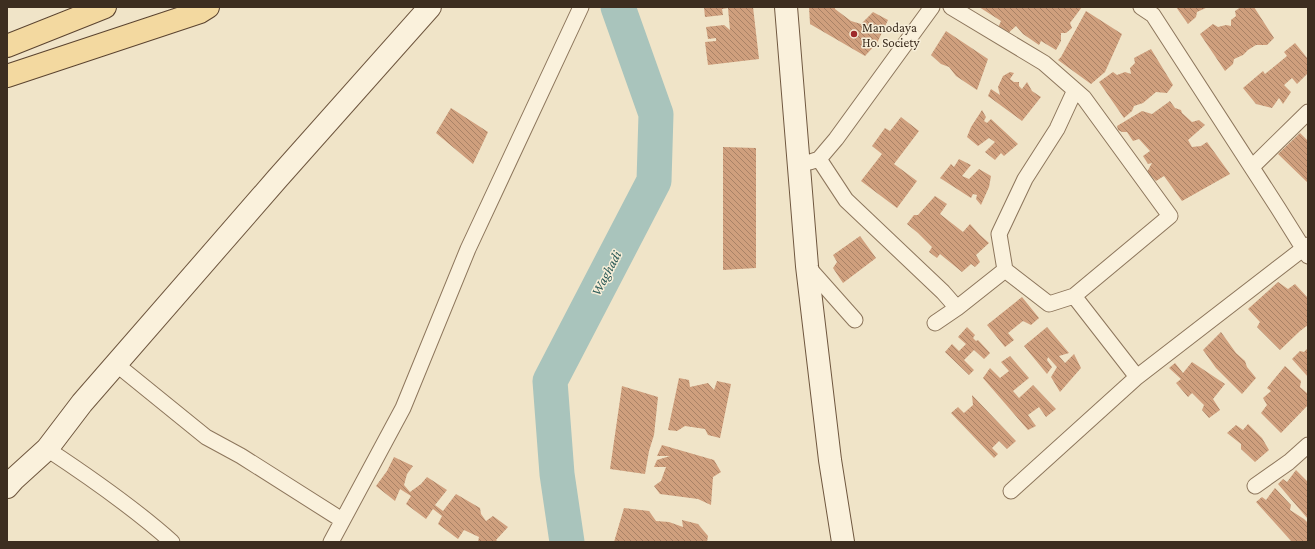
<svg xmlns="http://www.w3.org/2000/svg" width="1315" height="549" font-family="'Crimson Pro',serif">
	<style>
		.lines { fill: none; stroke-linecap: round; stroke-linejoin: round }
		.river { stroke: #a9c4bc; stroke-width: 35 }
		.building { fill: url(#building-back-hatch) }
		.street-casing { stroke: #8d765c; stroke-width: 17 }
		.secondary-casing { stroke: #6f573f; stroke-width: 24 }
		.primary-casing { stroke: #5b4430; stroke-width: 24 }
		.street { stroke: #faf1dc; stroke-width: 15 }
		.secondary { stroke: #faf1dc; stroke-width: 22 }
		.primary { stroke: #f3d9a0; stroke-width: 22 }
		.poi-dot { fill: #9e2a2b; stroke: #f7eed8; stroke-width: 1.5 }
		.labels { text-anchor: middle; stroke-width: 3; stroke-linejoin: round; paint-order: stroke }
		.poi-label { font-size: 13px; fill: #3d2e20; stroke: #f7eed8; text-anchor: start }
		.water-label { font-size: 14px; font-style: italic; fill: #2f5d5a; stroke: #f7eed8 }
	</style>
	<defs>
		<pattern id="building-back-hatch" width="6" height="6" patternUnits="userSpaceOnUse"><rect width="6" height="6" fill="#cf9f7d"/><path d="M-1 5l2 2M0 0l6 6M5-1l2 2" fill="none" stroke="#a98266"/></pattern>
	</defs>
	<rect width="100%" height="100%" fill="#f0e4c8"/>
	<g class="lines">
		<!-- river -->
		<path class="river" d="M567 542 557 474 550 381 654 181 656 114 618 7"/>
	</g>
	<!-- building -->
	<path class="building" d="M704 7H753L759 59 708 65 705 42 716 41V38L708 39 706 27 724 25 730 30 728 8 722 9 723 15 705 17Z
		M809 7H835V9L851 21 861 24 873 12 888 20 877 43 865 56 810 24Z
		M979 7H1082L1070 23 1072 28 1066 33H1061V41L1056 50 1041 41 1039 45 1023 34 1016 26 1006 35 997 30 1001 21Z
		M1176 7H1208L1197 12 1196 17 1188 24Z
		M1241 7H1254L1274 38 1267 45H1256L1248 50 1243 55 1234 59 1233 64 1225 71 1200 34 1213 24 1218 27 1226 25 1231 26V20L1236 16 1235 11Z
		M1086 11 1122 34 1105 72 1091 84 1058 60 1061 57Z
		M946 31 988 59 977 90 956 76 949 67 941 64 931 55Z
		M1295 43 1308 59V73L1297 84 1292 78 1284 85 1291 92 1283 104 1279 98 1272 108 1256 104 1243 88 1263 71 1265 74 1287 56 1284 52Z
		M1151 49 1173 85 1167 93 1156 92 1143 103 1134 106 1132 111 1124 118 1099 82 1113 72 1117 75 1125 72 1131 74 1130 68 1135 63 1134 58Z
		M1010 72 1014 73 1010 79 1014 82H1019V86L1022 89 1027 82 1032 91 1041 97 1022 121 988 96 991 89 1000 95 998 87 1003 76Z
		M1170 101 1175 108 1181 110 1182 113 1192 122 1199 120 1205 125 1188 140 1192 147 1201 146 1207 142 1230 174 1182 201 1164 176 1156 181 1147 172 1152 163 1148 164 1143 156 1150 151 1139 139 1133 141 1127 132H1122L1118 130 1117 126 1142 111 1152 114Z
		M451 108 488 132 473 164 436 133Z
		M982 110 986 117 984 121 987 123 991 119 1018 144 1004 156 1001 153 995 160 985 152 995 142 989 138 978 146 967 137 971 127Z
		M901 117 919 131 894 164 917 181 897 208 861 181 882 154 872 146 885 128 890 131Z
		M1300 133 1308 141V183L1278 154Z
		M723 147 756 148V268L723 270Z
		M959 159 971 165 962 176 969 179 979 169 991 176 989 187 981 205 976 199 977 195 973 194 971 198 940 178 951 164 954 167Z
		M935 196 947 204 940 214 963 232 970 224 979 234 989 243 976 255 980 262 975 267 971 264 962 272 940 254 937 258 929 252 932 247 918 233 907 224 914 215H918Z
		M860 236 876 258 843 283 833 268 837 262 833 255Z
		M1278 282 1288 289 1295 284 1308 298V325L1300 331 1280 350 1257 327 1260 322 1248 309Z
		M1022 297 1039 318 1031 325 1023 321 1008 333 1014 340 1005 347 987 325Z
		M967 327 975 335 973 338 976 341 978 340 990 353 984 359 974 350 964 360 974 370 969 375 945 352 952 344 959 351 966 344 958 337Z
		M1047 327 1069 353 1059 356 1065 363 1074 354 1081 368 1060 392 1051 377 1057 367 1048 357 1047 360 1052 367 1047 374 1024 346Z
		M1221 332 1236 353 1245 361 1247 367 1256 378 1242 394 1216 368 1203 350Z
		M1308 348V377L1292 359 1300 351 1304 352Z
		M1010 356 1029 378 1013 391 1019 398 1033 385 1056 409 1046 417 1039 407 1028 415 1036 426 1028 430 983 378 990 368 1000 378 1009 371 1001 362Z
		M1192 362 1225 384 1213 399 1220 410 1209 418 1202 410 1204 405 1192 393 1188 397 1176 383 1181 379 1169 368 1175 363 1183 373Z
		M1285 366 1301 381 1300 387 1308 394V405L1281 433 1261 413 1267 405 1263 398 1271 391 1267 388Z
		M679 378 689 380 690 387 708 383 714 390 717 381 731 384 720 438 708 435 705 429 685 426 677 431 668 430Z
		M622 386 658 397 654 435 649 451 645 474 610 469Z
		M972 395 1016 441 1007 449 999 441 992 448 998 454 994 458 951 413 958 407 964 413 973 405Z
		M1248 424 1262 438 1269 450 1255 462 1241 449V444L1227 433 1236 425 1243 430Z
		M662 445 714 460 721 472 713 477 711 505 698 499 660 494 654 486 661 481 666 467H654L657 460 670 456H657Z
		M394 457 413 466 407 474 404 485 410 492 421 484 427 477 447 490 435 505 443 511 456 494 480 508 481 514 486 521 493 516 508 527 496 540 498 542H478L479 537 464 530 458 539 438 524 442 516 433 509 426 519 406 504 411 496 400 489 395 501 376 486 387 471Z
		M1296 470 1308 482V519L1278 484 1283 479 1287 482Z
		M1275 488 1291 505 1290 510 1304 519 1308 523V542H1292L1256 502 1262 497 1266 500Z
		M624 508 649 511 656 521 669 522 683 527 682 520 698 524 708 536 707 542H614Z"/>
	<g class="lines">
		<defs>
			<path id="street" d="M951 7 1044 63 1084 98 1170 216 1074 296 1049 304 1005 270
				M1141 7 1153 15 1278 208 1308 256
				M819 159 846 200 943 292 957 308 1005 270 999 234 1025 179 1057 129 1075 90
				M810 162 819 159 836 139 932 7
				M1252 167 1308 112
				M807 266 855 320
				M1074 296 1137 377
				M935 323 957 308
				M116 364 206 437 241 456 342 520
				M47 449C91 478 133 507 172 542
				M1255 486 1289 462 1308 445
				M1011 491 1137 377 1308 245
				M331 542 403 408 468 249 581 7"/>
			<path id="secondary" d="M786 7 807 266 830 460 843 542
				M7 487 14 479 47 449 82 403 277 179 430 7"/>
			<path id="primary" d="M7 46 105 7
				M7 76 200 12 208 7"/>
		</defs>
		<!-- street casing -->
		<use href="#street" class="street-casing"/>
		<!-- secondary casing -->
		<use href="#secondary" class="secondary-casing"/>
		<!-- primary casing -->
		<use href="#primary" class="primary-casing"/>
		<!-- street -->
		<use href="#street" class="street"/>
		<!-- secondary -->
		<use href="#secondary" class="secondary"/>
		<!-- primary -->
		<use href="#primary" class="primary"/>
	</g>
	<!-- markers -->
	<circle class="poi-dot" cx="854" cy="34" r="4"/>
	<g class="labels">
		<!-- poi labels -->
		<g class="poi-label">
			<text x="862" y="32">Manodaya<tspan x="862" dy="15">Ho. Society</tspan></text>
		</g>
		<!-- water labels -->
		<g class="water-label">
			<text transform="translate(606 273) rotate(-62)" y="5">Waghadi</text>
		</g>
	</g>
	<!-- border -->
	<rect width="1315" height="549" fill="none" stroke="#3d2e20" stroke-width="16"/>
</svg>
